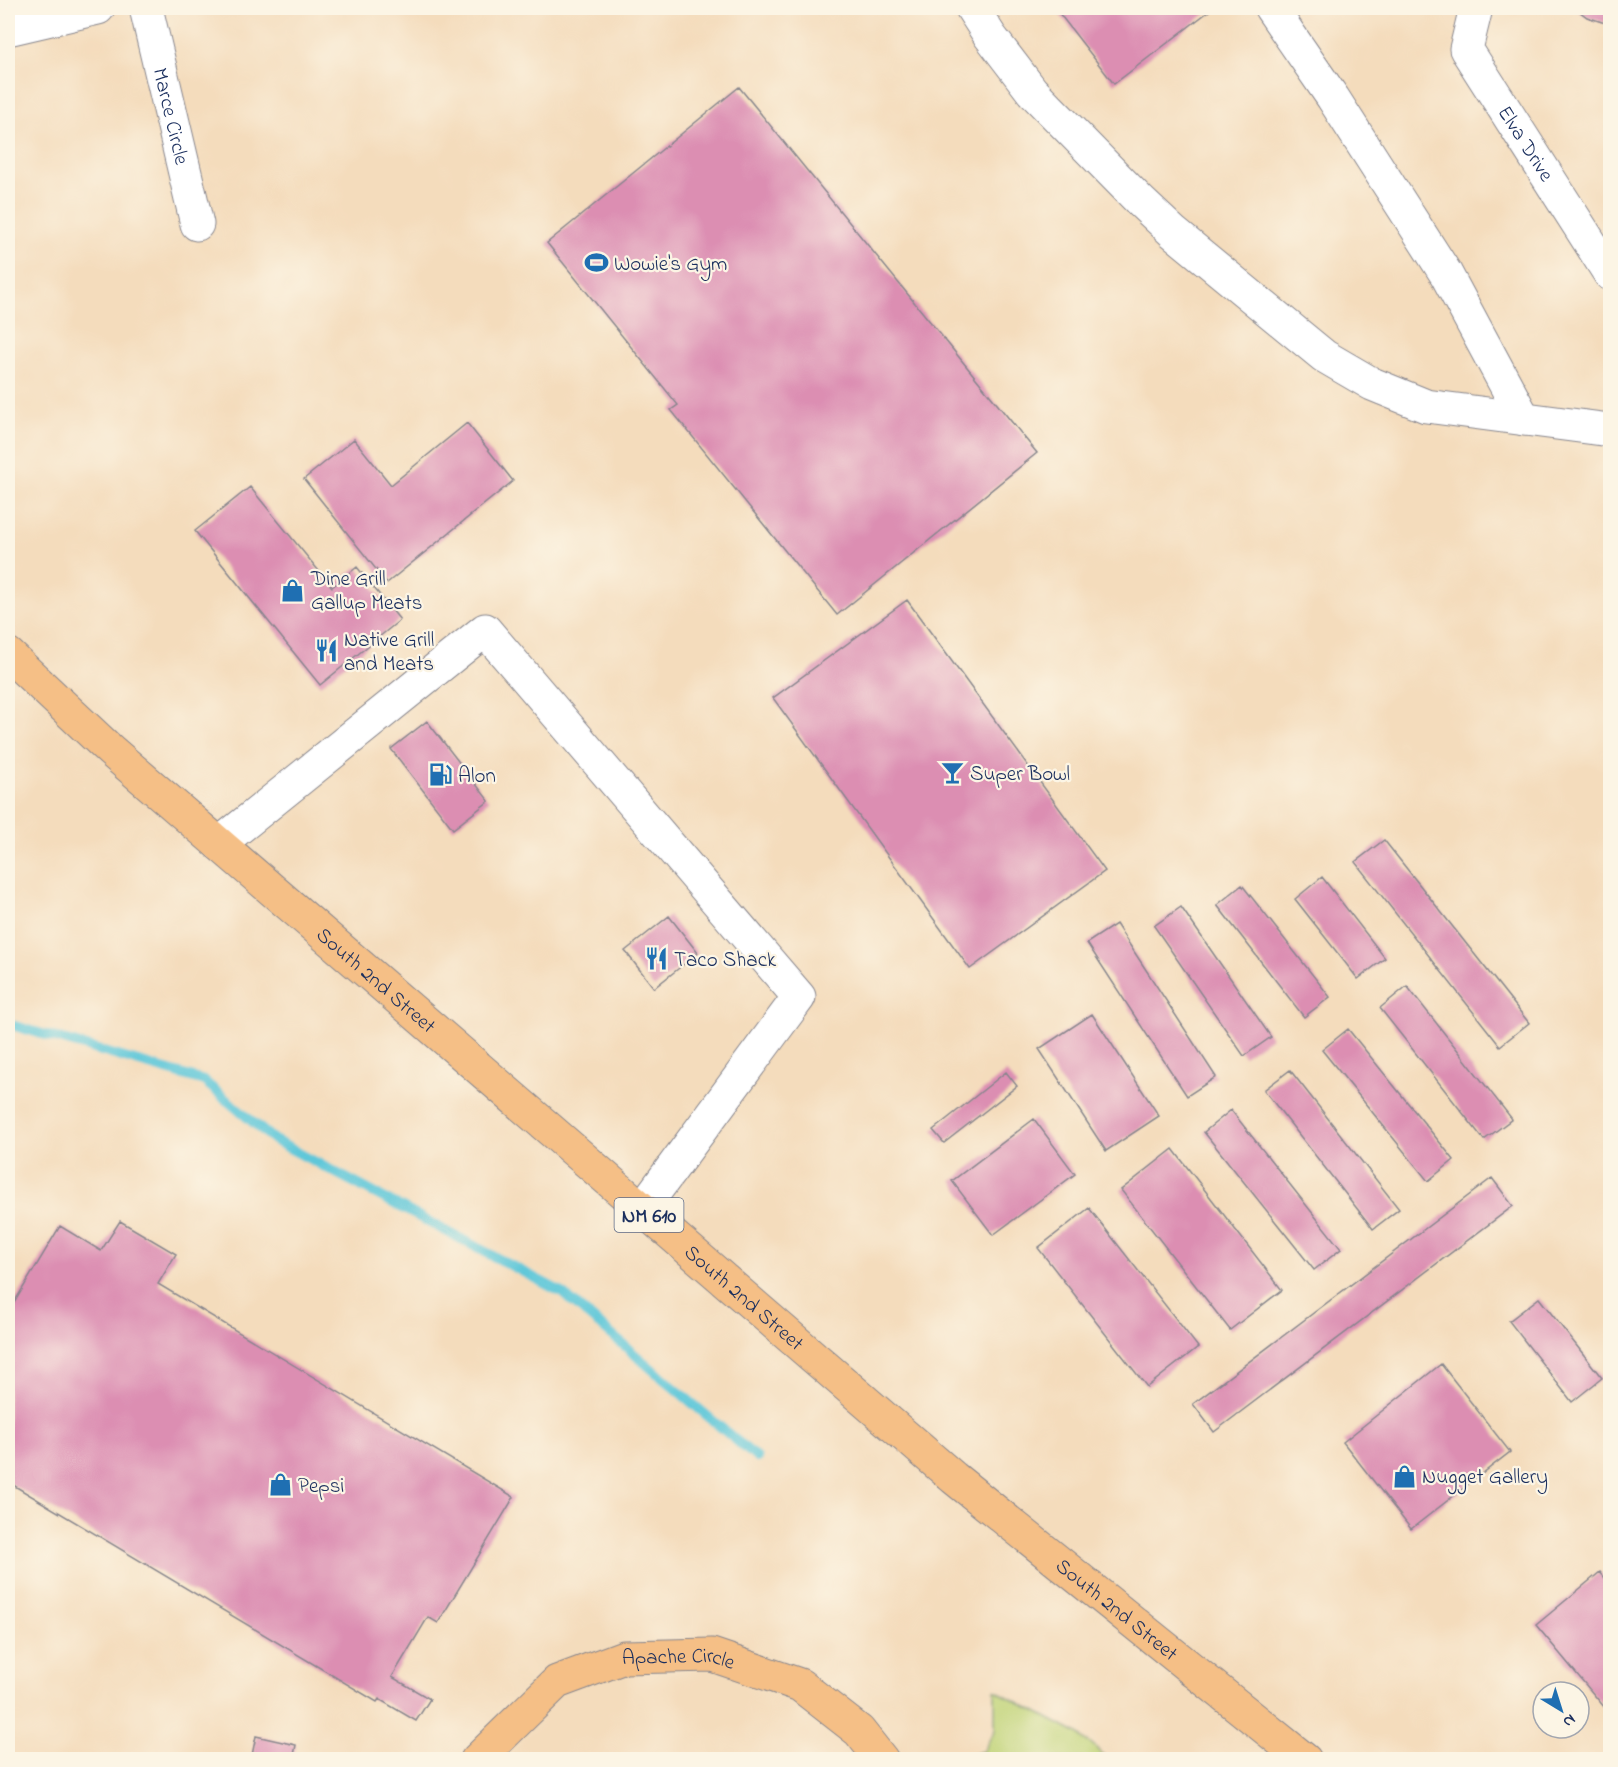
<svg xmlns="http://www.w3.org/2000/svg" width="1618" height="1767" font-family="'Indie Flower',sans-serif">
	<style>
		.green { fill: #bfd376; stroke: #6d816a; stroke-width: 1.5 }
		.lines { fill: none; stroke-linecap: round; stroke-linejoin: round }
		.stream { stroke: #5ec7d9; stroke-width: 10 }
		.building { fill: #dc8eb2 }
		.minor-casing { stroke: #88868d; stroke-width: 35 }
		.major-casing { stroke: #88868d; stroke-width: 35 }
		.minor { stroke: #fff; stroke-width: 33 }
		.major { stroke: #f5bf86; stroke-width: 33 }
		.labels { text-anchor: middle; stroke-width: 4.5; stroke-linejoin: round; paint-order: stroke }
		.shield { fill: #fcf5e5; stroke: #5e6a86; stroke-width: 1.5 }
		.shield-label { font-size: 20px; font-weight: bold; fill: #1b2f5e }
		.street-label { font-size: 21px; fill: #1b2f5e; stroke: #fcf5e5 }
		.poi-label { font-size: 21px; fill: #1b2f5e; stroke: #fcf5e5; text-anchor: start }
	</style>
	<rect width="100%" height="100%" fill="#fcf5e5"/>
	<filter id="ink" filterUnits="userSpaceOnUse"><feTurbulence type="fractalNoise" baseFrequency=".0167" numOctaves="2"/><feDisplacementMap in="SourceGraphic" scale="12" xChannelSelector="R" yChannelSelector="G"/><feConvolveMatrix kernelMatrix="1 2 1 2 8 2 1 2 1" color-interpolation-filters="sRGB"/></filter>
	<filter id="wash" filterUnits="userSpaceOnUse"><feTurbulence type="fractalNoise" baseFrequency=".008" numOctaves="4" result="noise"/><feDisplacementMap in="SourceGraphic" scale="24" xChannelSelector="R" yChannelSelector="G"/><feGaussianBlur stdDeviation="1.35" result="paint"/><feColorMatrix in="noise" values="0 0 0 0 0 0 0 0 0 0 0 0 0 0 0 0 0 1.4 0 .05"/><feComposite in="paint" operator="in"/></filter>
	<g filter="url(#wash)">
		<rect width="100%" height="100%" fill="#f4dcbc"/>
		<!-- green -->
		<path class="green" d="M995 1690 1078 1734 1109 1759H959L983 1751 995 1730Z"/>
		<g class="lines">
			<!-- stream -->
			<path class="stream" d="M8 1024 204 1081 274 1140 561 1292 757 1458"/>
		</g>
		<g id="blocks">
			<!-- building -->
			<path class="building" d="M1055 8H1213L1114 84Z
				M1575 8H1610V23L1602 22 1587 17Z
				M739 87 1037 453 837 615 671 410 678 405 547 243Z
				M467 423 513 481 387 583 304 479 354 439 391 485Z
				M250 487 332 587 357 567 400 620 320 685 195 531Z
				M907 600 1105 871 970 969 773 698Z
				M427 721 489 801 453 829 391 749Z
				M1384 840 1529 1023 1500 1046 1355 862Z
				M1322 877 1385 958 1358 979 1295 899Z
				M1242 885 1330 997 1304 1017 1217 905Z
				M1181 907 1271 1037 1244 1056 1154 926Z
				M669 916 698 953 654 988 625 951Z
				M1116 924 1216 1077 1187 1096 1087 943Z
				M1407 986 1512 1119 1484 1140 1380 1008Z
				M1092 1014 1159 1116 1106 1151 1039 1049Z
				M1348 1029 1454 1160 1428 1181 1322 1050Z
				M1290 1070 1399 1209 1373 1229 1264 1090Z
				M1006 1072 1017 1086 944 1143 933 1130Z
				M1231 1110 1341 1249 1314 1270 1204 1132Z
				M1034 1119 1075 1174 993 1235 952 1181Z
				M1173 1149 1282 1290 1230 1330 1121 1190Z
				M1492 1178 1513 1206 1214 1432 1193 1404Z
				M1089 1208 1198 1347 1147 1387 1038 1248Z
				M120 1221 176 1254 158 1284 514 1497 438 1623 428 1617 392 1677 430 1699 416 1721 379 1699 377 1702 8 1482V1313L60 1226 101 1251Z
				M1539 1298 1602 1378 1572 1402 1509 1321Z
				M1441 1364 1510 1452 1411 1529 1343 1442Z
				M1600 1572 1610 1584V1714L1536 1625Z
				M256 1736 296 1745 293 1760H251Z"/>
		</g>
	</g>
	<g filter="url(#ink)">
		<use href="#blocks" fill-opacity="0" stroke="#88868d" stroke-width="1.5"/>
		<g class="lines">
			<defs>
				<g id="minor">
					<path id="s1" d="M146 8 197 224"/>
					<path d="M972 8 990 36 1032 91 1140 201 1173 232 1324 356 1372 384 1426 406 1610 430"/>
					<path d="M1271 8 1333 98 1446 274 1524 419"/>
					<path id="s2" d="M1476 8 1466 49 1610 274"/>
					<path d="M8 29 98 8"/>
					<path d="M219 844 485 630 799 997 642 1209"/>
				</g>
				<g id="major">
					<path id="s3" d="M8 654 110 750 954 1478 1305 1760"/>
					<path id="s4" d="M477 1760 557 1682 624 1657 712 1655 800 1685 859 1731 882 1760"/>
				</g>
			</defs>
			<!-- minor casing -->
			<use href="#minor" class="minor-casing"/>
			<!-- major casing -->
			<use href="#major" class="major-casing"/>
			<!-- minor -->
			<use href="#minor" class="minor"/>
			<!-- major -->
			<use href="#major" class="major"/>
		</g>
	</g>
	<!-- icons -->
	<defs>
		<symbol id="stadium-bare" viewBox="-9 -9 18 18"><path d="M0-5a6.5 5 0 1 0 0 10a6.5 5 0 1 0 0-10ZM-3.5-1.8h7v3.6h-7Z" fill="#1f6fb2" stroke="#fcf5e5" stroke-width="2.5" paint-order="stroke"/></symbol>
		<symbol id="shop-bare" viewBox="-9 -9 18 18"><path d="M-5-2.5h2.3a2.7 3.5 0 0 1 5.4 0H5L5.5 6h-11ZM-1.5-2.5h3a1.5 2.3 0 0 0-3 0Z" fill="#1f6fb2" stroke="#fcf5e5" stroke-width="2.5" paint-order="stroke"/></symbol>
		<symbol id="restaurant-bare" viewBox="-9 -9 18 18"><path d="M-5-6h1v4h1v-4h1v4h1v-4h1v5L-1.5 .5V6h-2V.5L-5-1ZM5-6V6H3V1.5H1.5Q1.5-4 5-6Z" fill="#1f6fb2" stroke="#fcf5e5" stroke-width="2.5" paint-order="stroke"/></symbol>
		<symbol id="bar-bare" viewBox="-9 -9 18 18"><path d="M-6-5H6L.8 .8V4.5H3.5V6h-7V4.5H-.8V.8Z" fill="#1f6fb2" stroke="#fcf5e5" stroke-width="2.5" paint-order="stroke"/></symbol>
		<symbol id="fuel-bare" viewBox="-9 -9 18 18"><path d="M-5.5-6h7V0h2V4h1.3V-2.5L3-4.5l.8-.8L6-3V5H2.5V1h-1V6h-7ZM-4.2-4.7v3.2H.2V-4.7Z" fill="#1f6fb2" stroke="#fcf5e5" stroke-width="2.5" paint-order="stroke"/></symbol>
	</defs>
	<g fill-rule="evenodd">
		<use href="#stadium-bare" x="580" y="246" width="33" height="33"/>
		<use href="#shop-bare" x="276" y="574" width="33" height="33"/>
		<use href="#restaurant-bare" x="310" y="634" width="33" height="33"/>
		<use href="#bar-bare" x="936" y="756" width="33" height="33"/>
		<use href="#fuel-bare" x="424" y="758" width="33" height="33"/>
		<use href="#restaurant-bare" x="640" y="942" width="33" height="33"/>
		<use href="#shop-bare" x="1388" y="1460" width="33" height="33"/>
		<use href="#shop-bare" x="264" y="1468" width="33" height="33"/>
	</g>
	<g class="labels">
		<!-- shield labels -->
		<rect class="shield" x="614.5" y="1198" width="69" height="34" rx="4.5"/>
		<g class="shield-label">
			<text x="649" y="1222">NM 610</text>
		</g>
		<!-- street labels -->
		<g class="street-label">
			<text dy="7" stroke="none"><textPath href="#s1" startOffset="111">Marce Circle</textPath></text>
			<text dy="7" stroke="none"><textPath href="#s2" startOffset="154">Elva Drive</textPath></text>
			<text dy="7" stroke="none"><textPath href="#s3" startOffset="492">South 2nd Street</textPath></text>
			<text dy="7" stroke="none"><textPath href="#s3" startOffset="978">South 2nd Street</textPath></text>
			<text dy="7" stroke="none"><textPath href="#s3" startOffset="1464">South 2nd Street</textPath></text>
			<text dy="7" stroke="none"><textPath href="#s4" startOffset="238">Apache Circle</textPath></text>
		</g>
		<!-- poi labels -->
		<g class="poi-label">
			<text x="614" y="270">Wowie's Gym</text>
			<text x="311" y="585">Dine Grill<tspan x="311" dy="24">Gallup Meats</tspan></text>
			<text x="344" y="646">Native Grill<tspan x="344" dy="24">and Meats</tspan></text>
			<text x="970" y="780">Super Bowl</text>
			<text x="458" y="782">Alon</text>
			<text x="674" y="966">Taco Shack</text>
			<text x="1422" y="1483">Nugget Gallery</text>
			<text x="298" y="1492">Pepsi</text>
		</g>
	</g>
	<!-- margin -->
	<rect width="1618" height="1767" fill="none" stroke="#fcf5e5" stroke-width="30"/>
	<!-- north arrow -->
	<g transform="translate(1561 1710) rotate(142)"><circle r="28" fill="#fcf5e5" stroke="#a2a6af" stroke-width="1.5"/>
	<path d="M0-4.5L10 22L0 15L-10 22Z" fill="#1f6fb2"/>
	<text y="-9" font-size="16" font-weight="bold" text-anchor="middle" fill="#1b2f5e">N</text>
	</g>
</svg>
